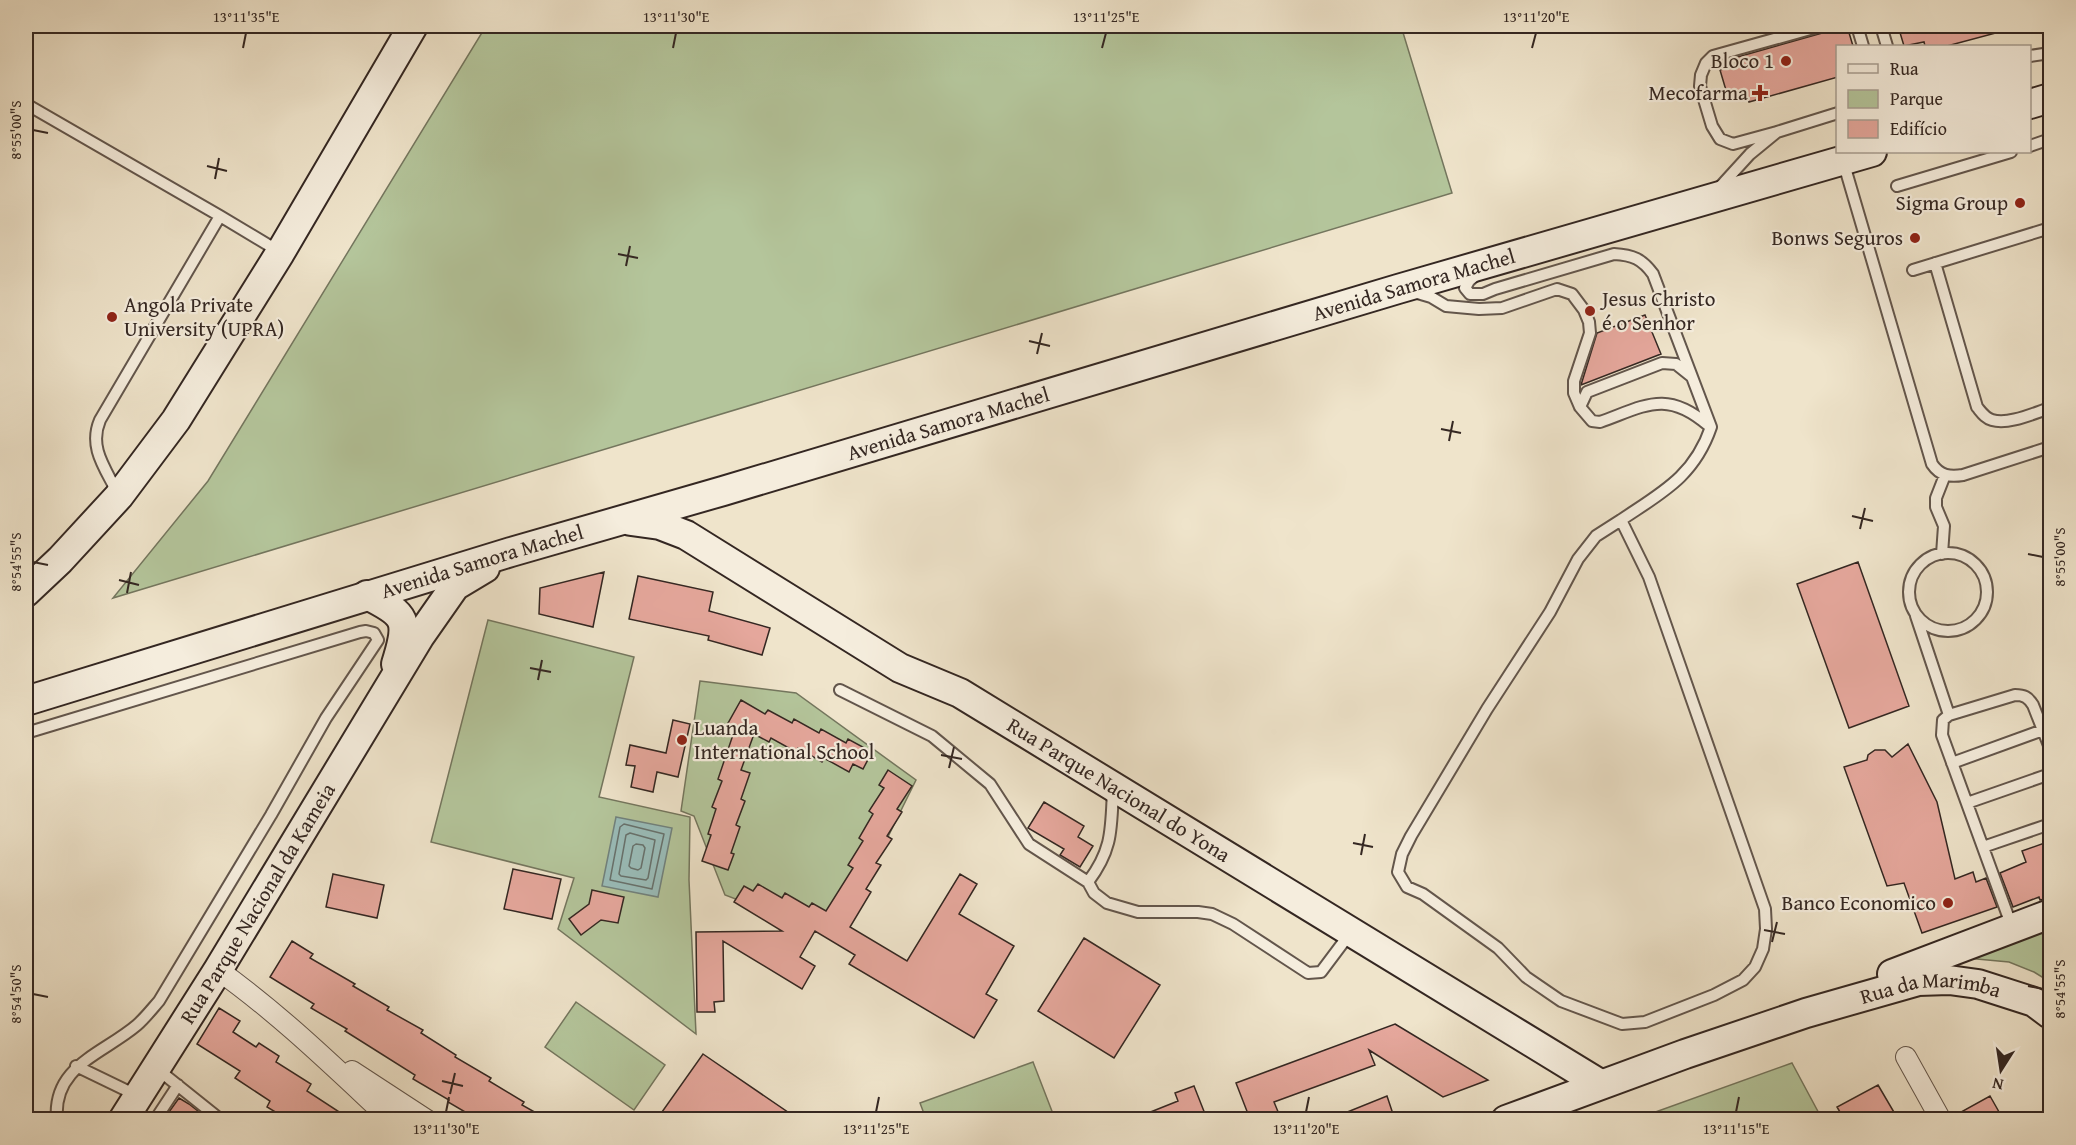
<svg xmlns="http://www.w3.org/2000/svg" width="2076" height="1145" font-family="'Gentium Book Plus',serif">
	<style>
		.green { fill: #b4c59b; stroke: #74765e; stroke-width: 1.5 }
		.water { fill: #9abebb; stroke: #71827e; stroke-width: 1.5 }
		.lines { fill: none; stroke-linecap: round; stroke-linejoin: round }
		.shore { stroke: #67726e; stroke-width: 1.5 }
		.building { fill: #e5a79c; stroke: #342722; stroke-width: 1.5 }
		.lane-casing { stroke: #63564c; stroke-width: 14 }
		.street-casing { stroke: #63564c; stroke-width: 22 }
		.secondary-casing { stroke: #342722; stroke-width: 32 }
		.lane { stroke: #f5eddd; stroke-width: 10 }
		.street { stroke: #f5eddd; stroke-width: 20 }
		.secondary { stroke: #f5eddd; stroke-width: 28 }
		.ticks { fill: none; stroke: #342722; stroke-width: 2 }
		.poi-dot { fill: #8f2418; stroke: #f5eddd; stroke-width: 2 }
		.labels { text-anchor: middle; stroke-width: 4.5; stroke-linejoin: round; paint-order: stroke }
		.poi-label { font-size: 21px; fill: #342722; stroke: #f5eddd; text-anchor: end }
		.street-label { font-size: 21px; fill: #342722; stroke: #f5eddd }
		.neatline { fill: none; stroke: #342722; stroke-width: 2 }
		.ticks-label { font-size: 15px; text-anchor: middle; fill: #342722 }
	</style>
	<rect width="100%" height="100%" fill="#efe4cb"/>
	<filter id="stains"><feTurbulence type="fractalNoise" baseFrequency=".00333" numOctaves="4"/><feColorMatrix values="0 0 0 0 .2 0 0 0 0 .09 0 0 0 0 .02 0 0 0 .5 -.17"/></filter>
	<radialGradient id="worn" r=".72"><stop offset=".6" stop-color="#630" stop-opacity="0"/><stop offset="1" stop-color="#630" stop-opacity=".3"/></radialGradient>
	<!-- green -->
	<path class="green" d="M486 26H1401L1452 193 113 598 208 481Z
		M488 620 634 657 599 797 690 817 689 880 696 1034 558 929 574 878 431 842Z
		M700 681 796 693 916 780 838 938 725 895 694 816 681 811Z
		M2050 925V982L2034 972 2009 962 1955 957Z
		M576 1002 665 1065 634 1110 545 1047Z
		M1033 1062 1055 1119H926L920 1103Z
		M1792 1063 1822 1119H1636Z"/>
	<!-- water -->
	<path class="water" d="M616 817 672 828 658 897 602 886Z"/>
	<g class="lines">
		<!-- shore -->
		<path class="shore" d="M624 824 664 834 652 889 610 880 620 827Z
			M630 833 655 840 648 878 646 880 621 876 619 874 626 835Z
			M636 844 643 845 645 848 641 868 638 870 631 868 629 866 633 846Z"/>
	</g>
	<!-- building -->
	<path class="building" d="M1847 26 1853 46H1838V77L1749 102 1746 92 1728 97 1720 70 1736 65 1734 58Z
		M1898 26H2006L2007 30 1947 46H1925L1924 42 1904 46Z
		M1645 315 1661 354 1581 385 1597 333Z
		M1858 562 1909 706 1849 728 1797 584Z
		M604 572 593 627 539 614 540 588Z
		M638 576 713 592 709 611 770 628 762 655 708 640 709 636 629 619Z
		M741 700 765 714 768 710 792 723 794 719 819 733 821 729 846 743 848 739 872 752 863 769 853 764 849 772 824 758 822 762 798 748 796 752 771 738 769 742 754 734 741 770 750 773 741 799 745 801 736 825 740 827 731 853 734 854 728 870 702 861 711 835 708 834 716 809 712 807 722 781 718 779 735 729 727 725Z
		M673 720 690 724 678 777 657 772 653 792 631 787 635 766 626 765 630 745 666 753Z
		M1908 744 1937 802 1955 879 1973 872 1976 882 1986 878 1997 907 1922 933 1904 883 1887 886 1844 767 1867 760 1868 755 1875 750H1885L1892 757Z
		M888 770 912 786 897 809 902 812 887 836 892 839 876 863 881 865 866 889 871 892 850 927 907 961 960 874 977 884 959 914 1014 946 986 994 997 1000 974 1038 849 964 855 955 815 931 800 957 815 966 802 989 723 941 724 1001 714 1002 715 1012H697L696 932 782 931 734 902 744 886 753 891 758 884 782 898 785 893 809 907 812 903 826 911 853 868 848 865 863 841 859 838 873 814 869 811 884 788 879 785Z
		M1044 802 1084 826 1078 837 1093 846 1080 867 1060 855 1064 849 1028 828Z
		M2050 841V898L2040 900 2039 897 2013 907 2000 873 2026 862 2022 851Z
		M513 869 561 879 552 919 504 909Z
		M333 874 384 885 377 918 326 907Z
		M592 890 624 897 618 923 601 920 581 935 569 919 589 904Z
		M1084 938 1160 985 1114 1058 1038 1011Z
		M292 941 313 954 310 958 355 984 353 986 389 1007 387 1010 423 1030 421 1033 456 1055 455 1057 491 1078 489 1081 524 1102 522 1105 547 1119H477L448 1102 449 1100 413 1079 415 1075 345 1031 347 1029 311 1008 314 1004 270 977Z
		M219 1008 240 1021 233 1032 256 1047 259 1043 279 1056 276 1062 311 1084 307 1091 350 1119H287L267 1107 270 1101 235 1078 240 1071 197 1044Z
		M1395 1024 1488 1080 1443 1097 1369 1050 1375 1065 1274 1102 1281 1119H1250L1236 1083Z
		M703 1054 798 1119H657Z
		M1878 1085 1898 1119H1844L1837 1107Z
		M1194 1086 1207 1119H1133L1178 1101 1175 1093Z
		M1387 1096 1393 1114 1378 1119H1330Z
		M1990 1096 2003 1119H1953L1952 1117Z
		M179 1098 189 1104 208 1119H164Z"/>
	<g class="lines">
		<defs>
			<path id="lane" d="M1857 26 1863 46
				M1881 26 1887 46
				M2030 56 2050 53
				M26 104 220 216 280 252
				M1777 132 1733 144 1720 139 1712 126 1700 86 1701 75 1706 63 1713 56 1821 26
				M2030 146 2050 139
				M1843 161 1932 464C1940 476 1950 477 1963 475L2050 447
				M1897 186 2011 152
				M1719 188 1750 154 1777 132 1838 113
				M1935 263 1977 407C1982 413 1985 418 1992 420 2009 425 2034 413 2050 408
				M1913 270 2050 228
				M1476 275 1469 281 1465 288 1470 294H1483L1495 289 1614 254C1633 255 1642 259 1653 274L1711 427C1694 477 1661 493 1621 520
				M1414 292 1431 297 1446 306 1479 309 1502 308 1557 289 1572 294 1584 310 1589 322 1590 333 1574 381V393L1580 407
				M1691 376 1676 364 1662 363 1587 392 1580 407 1592 421 1600 422C1645 406 1666 389 1708 425
				M118 494C106 469 88 448 100 420L220 216
				M1621 520 1649 577 1765 909 1766 929 1763 949 1755 967 1743 980 1714 995 1645 1022 1622 1024 1561 1001 1526 977 1498 948 1423 894 1407 887 1398 872 1402 854 1411 836 1487 709 1550 612 1578 559 1596 536Z
				M1909 592a39 39 0 1 1 78 0a39 39 0 1 1-78 0Z
				M1942 554 1944 526 1936 507V498L1945 475
				M1916 616 1949 715
				M840 690 932 736 990 784 1029 844 1088 882 1094 893 1107 903 1138 912H1198L1212 914 1233 924 1308 973 1321 972 1351 932
				M26 733 360 632 366 631 374 633 378 640 326 718 271 815 159 1001C152 1009 145 1018 137 1025 103 1054 52 1066 57 1120
				M1952 763 2043 730
				M1967 803 2050 774
				M1983 847 2050 824
				M1088 882C1113 849 1111 829 1113 789
				M2012 927 1942 735 1943 720 1949 715 2015 695C2024 695 2028 697 2033 705L2050 748
				M76 1066 138 1096
				M156 1068 221 1120
				M155 1120 178 1085"/>
			<path id="street" d="M218 970C280 1014 335 1068 391 1120
				M1906 1057 1941 1120
				M352 1071 427 1120"/>
			<g id="secondary">
				<path d="M2030 104 2050 98"/>
				<path id="s1" d="M631 521 660 525 686 535 900 668 960 693 1600 1084"/>
				<path d="M26 592 60 560 119 496 176 420 280 253 413 26"/>
				<path d="M367 595C407 615 410 620 396 664"/>
				<path id="s2" d="M26 701 511 552 723 491 1398 289 1872 152"/>
				<path d="M1892 974 2050 914"/>
				<path id="s3" d="M123 1120 218 970 420 636 455 586 485 568"/>
				<path id="s4" d="M1506 1120 1685 1054 1806 1013 1918 981 1949 980 1978 984 2034 1002 2050 1014"/>
			</g>
		</defs>
		<!-- lane casing -->
		<use href="#lane" class="lane-casing"/>
		<!-- street casing -->
		<use href="#street" class="street-casing"/>
		<!-- secondary casing -->
		<use href="#secondary" class="secondary-casing"/>
		<!-- lane -->
		<use href="#lane" class="lane"/>
		<!-- street -->
		<use href="#street" class="street"/>
		<!-- secondary -->
		<use href="#secondary" class="secondary"/>
	</g>
	<!-- ticks -->
	<path class="ticks" d="M243 48 246 33M673 48 676 33M1102 48 1106 33M1532 48 1536 33M33 130 48 133M207 166 227 171M215 179 219 158M618 254 638 258M626 266 630 246M1029 341 1050 346M1037 354 1042 333M1441 429 1461 433M1449 441 1453 421M1852 516 1873 521M1860 529 1865 508M2028 554 2043 557M33 562 48 565M119 580 139 585M127 593 131 572M530 668 551 672M538 680 542 660M941 755 962 759M949 768 954 747M1353 843 1373 847M1361 855 1365 834M1764 930 1785 934M1772 942 1777 922M2028 986 2043 989M33 994 48 997M442 1081 463 1086M450 1094 455 1073M446 1112 449 1097M876 1112 879 1097M1306 1112 1309 1097M1736 1112 1739 1097"/>
	<!-- markers -->
	<g class="poi-dot">
		<circle cx="1786" cy="61" r="6"/>
		<path d="M1757 84h6v6h6v6h-6v6h-6v-6h-6v-6h6z"/>
		<circle cx="2020" cy="203" r="6"/>
		<circle cx="1915" cy="238" r="6"/>
		<circle cx="1590" cy="311" r="6"/>
		<circle cx="112" cy="317" r="6"/>
		<circle cx="682" cy="740" r="6"/>
		<circle cx="1948" cy="903" r="6"/>
	</g>
	<g class="labels">
		<!-- poi labels -->
		<g class="poi-label">
			<text x="1774" y="68">Bloco 1</text>
			<text x="1748" y="100">Mecofarma</text>
			<text x="2008" y="210">Sigma Group</text>
			<text x="1903" y="245">Bonws Seguros</text>
			<text x="1602" y="306" text-anchor="start">Jesus Christo<tspan x="1602" dy="24">é o Senhor</tspan></text>
			<text x="124" y="312" text-anchor="start">Angola Private<tspan x="124" dy="24">University (UPRA)</tspan></text>
			<text x="694" y="735" text-anchor="start">Luanda<tspan x="694" dy="24">International School</tspan></text>
			<text x="1936" y="910">Banco Economico</text>
		</g>
		<!-- street labels -->
		<g class="street-label">
			<text dy="7" stroke="none"><textPath href="#s2" startOffset="1449">Avenida Samora Machel</textPath></text>
			<text dy="7" stroke="none"><textPath href="#s2" startOffset="963">Avenida Samora Machel</textPath></text>
			<text dy="7" stroke="none"><textPath href="#s2" startOffset="477">Avenida Samora Machel</textPath></text>
			<text dy="7" stroke="none"><textPath href="#s1" startOffset="560">Rua Parque Nacional do Yona</textPath></text>
			<text dy="7" stroke="none"><textPath href="#s3" startOffset="255">Rua Parque Nacional da Kameia</textPath></text>
			<text dy="7" stroke="none"><textPath href="#s4" startOffset="447">Rua da Marimba</textPath></text>
		</g>
	</g>
	<!-- margin -->
	<rect width="2076" height="1145" fill="none" stroke="#efe4cb" stroke-width="66"/>
	<!-- legend -->
	<rect x="1836" y="45" width="195" height="108" fill="#f5eddd" stroke="#a89e92" stroke-width="1.5"/>
	<rect x="1848" y="64" width="30" height="9" fill="#f5eddd" stroke="#a89e92" stroke-width="1.5"/>
	<text x="1890" y="75" font-size="18" fill="#342722">Rua</text>
	<rect x="1848" y="90" width="30" height="18" fill="#b4c59b" stroke="#a89e92" stroke-width="1.5"/>
	<text x="1890" y="105" font-size="18" fill="#342722">Parque</text>
	<rect x="1848" y="120" width="30" height="18" fill="#e5a79c" stroke="#a89e92" stroke-width="1.5"/>
	<text x="1890" y="135" font-size="18" fill="#342722">Edifício</text>
	<!-- north arrow -->
	<g transform="translate(2001 1070) rotate(192)" stroke="#f5eddd" stroke-width="4.5" paint-order="stroke">
	<path d="M0-4.5L10 22L0 15L-10 22Z" fill="#342722"/>
	<text y="-9" font-size="16" font-weight="bold" text-anchor="middle" fill="#342722">N</text>
	</g>
	<rect x="33" y="33" width="2010" height="1079" class="neatline"/>
	<g class="ticks-label">
		<text x="246" y="22">13°11'35"E</text>
		<text x="676" y="22">13°11'30"E</text>
		<text x="1106" y="22">13°11'25"E</text>
		<text x="1536" y="22">13°11'20"E</text>
		<text transform="translate(16 130) rotate(-90)" y="5">8°55'00"S</text>
		<text transform="translate(2060 557) rotate(-90)" y="5">8°55'00"S</text>
		<text transform="translate(16 562) rotate(-90)" y="5">8°54'55"S</text>
		<text transform="translate(2060 989) rotate(-90)" y="5">8°54'55"S</text>
		<text transform="translate(16 994) rotate(-90)" y="5">8°54'50"S</text>
		<text x="446" y="1134">13°11'30"E</text>
		<text x="876" y="1134">13°11'25"E</text>
		<text x="1306" y="1134">13°11'20"E</text>
		<text x="1736" y="1134">13°11'15"E</text>
	</g>
	<rect width="100%" height="100%" filter="url(#stains)"/>
	<rect width="100%" height="100%" fill="url(#worn)"/>
</svg>
